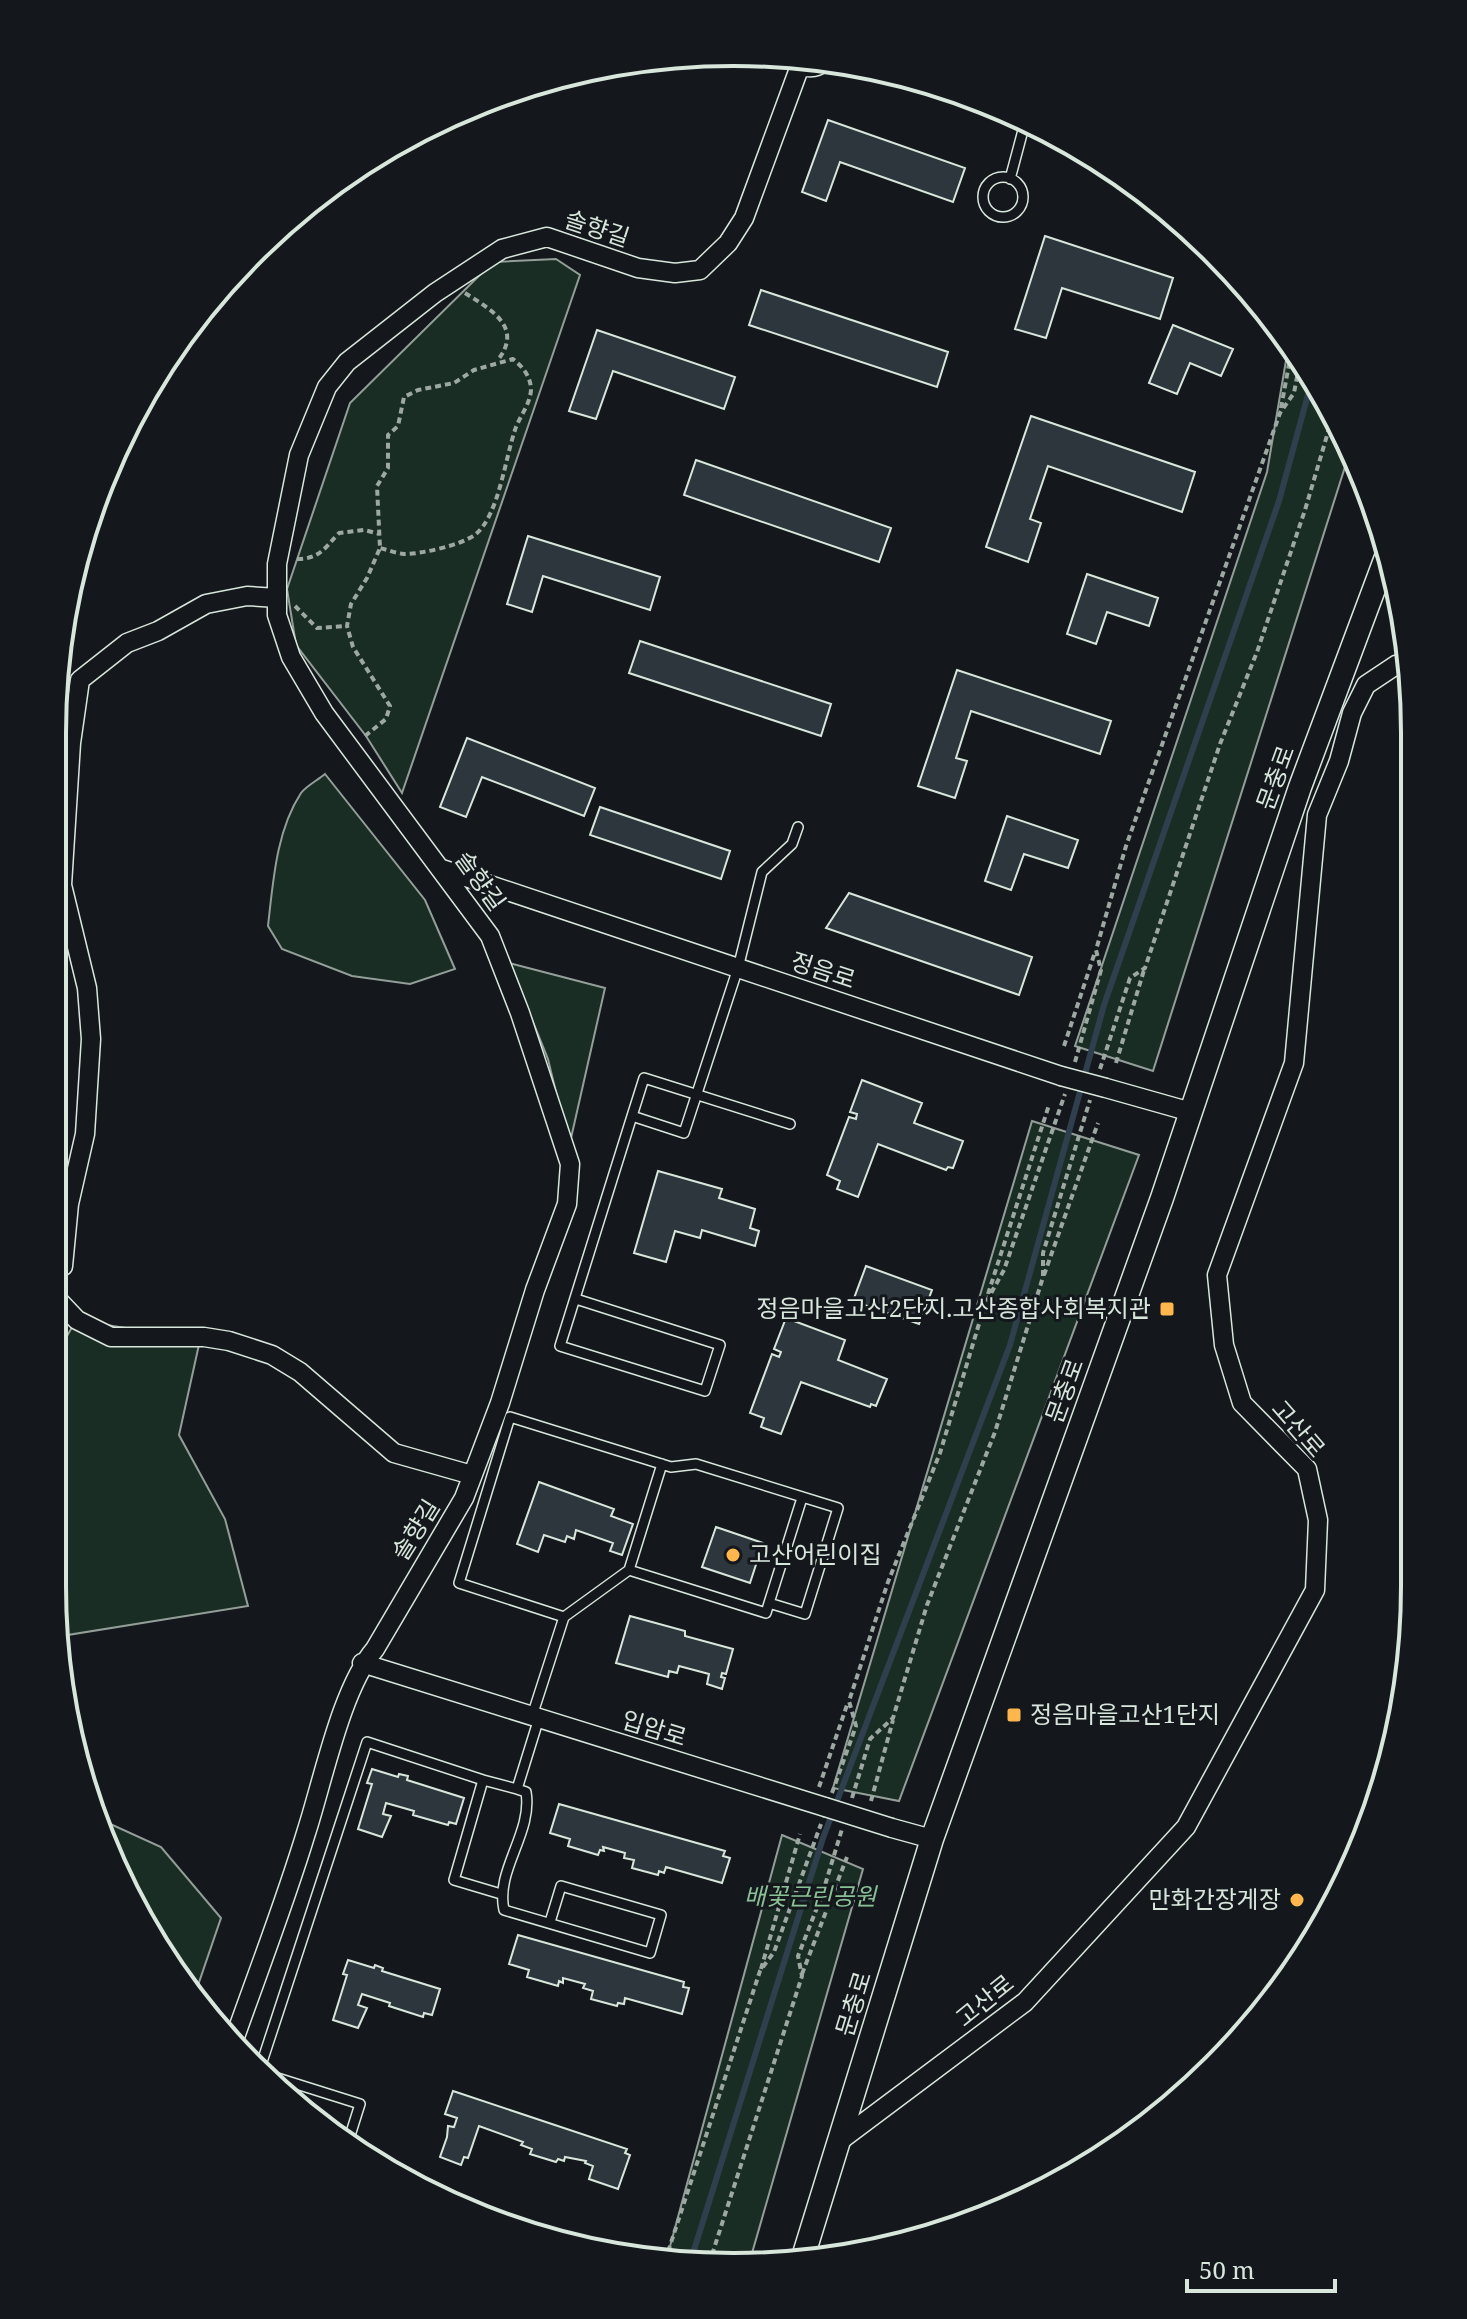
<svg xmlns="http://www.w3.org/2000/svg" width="1467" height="2319" font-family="'Noto Serif','Noto Sans KR',serif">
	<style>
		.green { fill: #1a2d24; stroke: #939e99; stroke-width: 2 }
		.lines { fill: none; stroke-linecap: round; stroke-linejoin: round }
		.stream { stroke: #2f3f4d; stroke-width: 6 }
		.building { fill: #2c363c; stroke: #d8e6dc; stroke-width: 2 }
		.service-casing { stroke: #d8e6dc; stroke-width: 12 }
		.minor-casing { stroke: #d8e6dc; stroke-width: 21 }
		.tertiary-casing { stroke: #d8e6dc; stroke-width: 25 }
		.path { stroke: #9da8a2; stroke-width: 4; stroke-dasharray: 6 4; stroke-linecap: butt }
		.service { stroke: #14181c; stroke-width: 9 }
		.minor { stroke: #14181c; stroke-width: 18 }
		.tertiary { stroke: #14181c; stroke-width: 22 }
		.minor-bridge-casing { stroke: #d8e6dc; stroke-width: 21; stroke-linecap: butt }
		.minor-bridge { stroke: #14181c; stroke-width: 18 }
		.poi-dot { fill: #ffb74d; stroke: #14181c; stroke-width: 3 }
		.labels { text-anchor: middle; stroke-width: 6; stroke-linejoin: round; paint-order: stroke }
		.street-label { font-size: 24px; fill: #d8e6dc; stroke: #14181c }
		.poi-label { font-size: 24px; fill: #d8e6dc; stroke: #14181c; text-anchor: end }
		.park-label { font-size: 24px; font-style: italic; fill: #8ac095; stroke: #14181c }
		.rim { fill: none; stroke: #d8e6dc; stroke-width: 4 }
	</style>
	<rect width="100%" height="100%" fill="#14181c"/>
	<!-- green -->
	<path class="green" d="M556 259 580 275 402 793 366 736 296 645 287 589 350 403 493 262Z
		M1289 343 1345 432 1351 448 1153 1071 1075 1046 1267 472Z
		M325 774 425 900 455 969 410 984 352 976 282 949 268 926C273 883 276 831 301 793 306 786 318 780 325 774Z
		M509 963 605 988 569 1147 548 1059Z
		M1032 1121 1139 1155 899 1801 833 1788Z
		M76 1320 200 1340 179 1435 225 1519 248 1606 68 1635 63 1655 52 1585 53 1361Z
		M95 1817 161 1847 221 1918 195 1994 167 1964Z
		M782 1835 863 1869 750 2260 689 2266 666 2261Z"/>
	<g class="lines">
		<!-- stream -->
		<path class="stream" d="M689 2266 823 1838 1010 1345 1104 1005 1279 501 1312 380"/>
	</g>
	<!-- building -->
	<path class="building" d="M828 120 965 168 953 202 840 162 826 201 802 192Z
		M1045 236 1173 278 1160 319 1062 288 1046 338 1015 329Z
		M761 290 948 352 937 387 749 325Z
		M1173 325 1233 349 1221 376 1190 363 1177 394 1149 383Z
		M597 330 735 377 724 409 613 371 596 419 569 411Z
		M1031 416 1195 472 1182 512 1048 466 1030 519 1041 523 1028 562 986 547Z
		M696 460 891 528 879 562 684 495Z
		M528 536 660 577 650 610 543 576 532 612 507 604Z
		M1087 574 1158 598 1149 626 1107 612 1096 644 1067 634Z
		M640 641 831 704 821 736 629 673Z
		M957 670 1111 721 1100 754 971 711 956 758 967 761 955 798 918 786Z
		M467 738 595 788 584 816 482 777 466 817 440 807Z
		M600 807 730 851 721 879 590 835Z
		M1007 816 1078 840 1068 868 1024 854 1011 890 985 881Z
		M849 893 1032 957 1019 995 826 928Z
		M862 1080 922 1103 914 1123 963 1141 953 1168 948 1167 946 1170 878 1144 858 1197 837 1189 840 1181 827 1175 849 1117 856 1119 857 1114 850 1112Z
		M658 1171 722 1189 719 1198 755 1209 750 1228 759 1231 755 1246 702 1230 700 1238 675 1231 666 1262 634 1253Z
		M866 1266 932 1290 919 1324 853 1301Z
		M786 1318 845 1340 838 1360 887 1379 876 1406 871 1404 870 1407 801 1382 781 1434 761 1427 764 1418 750 1413 772 1354 779 1357 781 1352 774 1349Z
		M539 1482 614 1509 611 1516 633 1524 622 1555 610 1551 613 1543 576 1530 574 1539 567 1536 565 1542 544 1535 538 1552 517 1544Z
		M716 1527 763 1543 750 1583 702 1567Z
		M630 1616 685 1631V1636L733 1649 726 1674 722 1673 721 1677 725 1678 722 1689 707 1684 709 1674 679 1666 677 1673 669 1671 668 1677 616 1663Z
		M372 1769 398 1777 399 1774 408 1776 407 1780 464 1798 456 1824 449 1822 448 1825 413 1815 414 1811 386 1803 383 1814 391 1816 382 1837 358 1829 372 1784 367 1783Z
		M559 1804 725 1851 723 1856 730 1858 722 1883 666 1867 664 1873 659 1871 658 1875 632 1868 634 1860 624 1858 625 1853 603 1847 604 1851 600 1850 598 1855 568 1846 570 1839 550 1833Z
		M518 1935 684 1982 683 1987 689 1988 682 2014 625 1998 624 2004 618 2003 617 2006 591 1999 593 1991 583 1988 585 1984 563 1978V1983L559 1981 558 1986 527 1977 529 1970 509 1964Z
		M348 1960 374 1968 375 1965 383 1968 382 1971 440 1989 432 2015 424 2013 423 2017 389 2006 390 2003 362 1994 358 2005 367 2008 358 2028 333 2020 347 1975 343 1974Z
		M453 2091 627 2149 625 2153 630 2155 618 2189 589 2179 593 2166 585 2163 586 2161 565 2157 564 2161 558 2159 556 2162 530 2154 532 2149 521 2145 523 2142 479 2126 468 2158 464 2157 461 2165 440 2157 447 2137 448 2126 454 2127 457 2118 445 2114Z"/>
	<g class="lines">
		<defs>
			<path id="service" d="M983 197a20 20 0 1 1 40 0a20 20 0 1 1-40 0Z
				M1010 179 1026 119
				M632 1116 644 1078 790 1124
				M576 1299 720 1345 705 1391 560 1346 632 1116 684 1133 738 968 762 872 792 844 798 827
				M629 1570 766 1613 769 1603
				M564 1617 629 1570 662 1464
				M532 1716 564 1617 459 1583 510 1417 671 1467 696 1464 838 1508 805 1614 769 1603 802 1498
				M539 1718 517 1789 526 1792C533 1833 495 1870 504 1910L650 1953 661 1915 561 1886 550 1922
				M501 1894 454 1880 483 1780 517 1789
				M261 2065 367 1742 483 1780
				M271 2076 360 2104 348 2142"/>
			<path id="minor" d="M790 55C800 69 813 71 826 61
				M903 74 939 86
				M442 869 1061 1076
				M1106 1088 1191 1112
				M54 1269 63 1266 69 1204 85 1134 91 1039 87 988 62 885 71 743 80 680 127 643 158 631 206 604 247 596 277 598
				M54 1303 59 1301 77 1320 111 1337H204L229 1341 272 1355 300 1372 394 1453 472 1475
				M362 1663 825 1807
				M892 1828 932 1839
				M235 2037C259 1969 285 1902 306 1833 323 1781 341 1689 375 1649L464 1498 500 1403 535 1290 567 1204 570 1164 520 1013 490 936 324 713 291 657 277 615V564L299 455 327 387 347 362 435 293 502 249 547 237 638 268 675 273 700 270 728 243 744 218 800 66
				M838 2142 1025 2002 1186 1827 1315 1590 1318 1520 1307 1469 1242 1403 1224 1345 1217 1275 1294 1063 1317 815 1339 761 1352 713 1366 685 1396 665 1409 663"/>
			<path id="tertiary" d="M804 2254 932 1839 1162 1198 1300 787 1389 549"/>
		</defs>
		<!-- service casing -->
		<use href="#service" class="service-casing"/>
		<!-- minor casing -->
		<use href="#minor" class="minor-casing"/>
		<!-- tertiary casing -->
		<use href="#tertiary" class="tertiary-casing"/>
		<!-- path -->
		<path class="path" d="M465 293C492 310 524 328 497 361
			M1281 408 1292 348
			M297 559C319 559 324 549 339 533L364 530 380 534
			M295 606 317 628 347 626
			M365 736 386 719 390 706 353 647 347 626 351 604 367 578 380 548 377 486 388 468V435L398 426 404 397 418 390 454 383 474 370 513 359C523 367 531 377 531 390 530 405 519 417 515 430 505 459 499 514 476 534 462 545 422 554 404 554 396 553 388 550 380 548
			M1064 1046 1095 952
			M1075 1062 1101 970 1096 950 1126 846 1280 413 1294 393 1300 361
			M1116 1063 1144 970
			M1100 1069 1130 978 1145 968 1220 744 1257 652 1305 510 1331 422 1327 403
			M1044 1275 1098 1123
			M988 1294 1049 1105
			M819 1787 848 1702
			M832 1793 856 1726 849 1701 888 1582 940 1453 985 1304 1004 1270 1065 1094
			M852 1798 870 1739 893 1718 927 1605 995 1432 1043 1277V1253L1090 1100
			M871 1801 893 1720
			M761 1969 800 1834
			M802 1974 847 1857
			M665 2261 760 1971 774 1952 821 1824
			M709 2264 802 1976 798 1956 822 1895 842 1829"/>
		<!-- service -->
		<use href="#service" class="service"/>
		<!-- minor -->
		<use href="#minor" class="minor"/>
		<!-- tertiary -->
		<use href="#tertiary" class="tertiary"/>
		<defs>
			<path id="minor-bridge" d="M1061 1076 1106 1088
				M825 1807 892 1828"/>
		</defs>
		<!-- minor-bridge casing -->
		<use href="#minor-bridge" class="minor-bridge-casing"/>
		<!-- minor-bridge -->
		<use href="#minor-bridge" class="minor-bridge"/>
	</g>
	<!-- markers -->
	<g class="poi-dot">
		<rect x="1159" y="1301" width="16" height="16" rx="4"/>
		<circle cx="733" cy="1555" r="8"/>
		<rect x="1006" y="1707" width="16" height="16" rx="4"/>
		<circle cx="1297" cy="1900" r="8"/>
	</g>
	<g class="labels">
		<!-- street labels -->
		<g class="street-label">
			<text transform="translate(597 229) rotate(18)" y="8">솔향길</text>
			<text transform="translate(1276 778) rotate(-70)" y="8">문충로</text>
			<text transform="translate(480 881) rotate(54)" y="8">솔향길</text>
			<text transform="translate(823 971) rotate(18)" y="8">정음로</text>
			<text transform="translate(1065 1391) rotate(-70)" y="8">문충로</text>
			<text transform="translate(1298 1429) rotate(49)" y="8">고산로</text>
			<text transform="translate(416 1530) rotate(-58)" y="8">솔향길</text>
			<text transform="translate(654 1729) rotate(17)" y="8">입암로</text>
			<text transform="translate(985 2001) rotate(-39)" y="8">고산로</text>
			<text transform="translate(854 2004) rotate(-73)" y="8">문충로</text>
		</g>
		<!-- poi labels -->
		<g class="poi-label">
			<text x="1151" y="1317">정음마을고산2단지.고산종합사회복지관</text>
			<text x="749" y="1563" text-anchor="start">고산어린이집</text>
			<text x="1030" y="1723" text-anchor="start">정음마을고산1단지</text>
			<text x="1281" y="1908">만화간장게장</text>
		</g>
		<!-- park labels -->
		<g class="park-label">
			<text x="810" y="1905">배꽃근린공원</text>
		</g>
	</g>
	<!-- crop -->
	<path d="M0 0H1467V2319H0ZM733 66H734A667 667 0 0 1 1401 733V1586A667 667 0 0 1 734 2253H733A667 667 0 0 1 66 1586V733A667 667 0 0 1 733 66Z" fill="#14181c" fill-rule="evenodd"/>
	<path class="rim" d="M733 66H734A667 667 0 0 1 1401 733V1586A667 667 0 0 1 734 2253H733A667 667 0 0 1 66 1586V733A667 667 0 0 1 733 66Z"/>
	<!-- scale -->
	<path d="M1187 2279v12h148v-12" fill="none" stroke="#d8e6dc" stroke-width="4"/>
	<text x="1199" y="2279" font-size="24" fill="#d8e6dc" stroke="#14181c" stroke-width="6" paint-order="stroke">50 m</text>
</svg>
